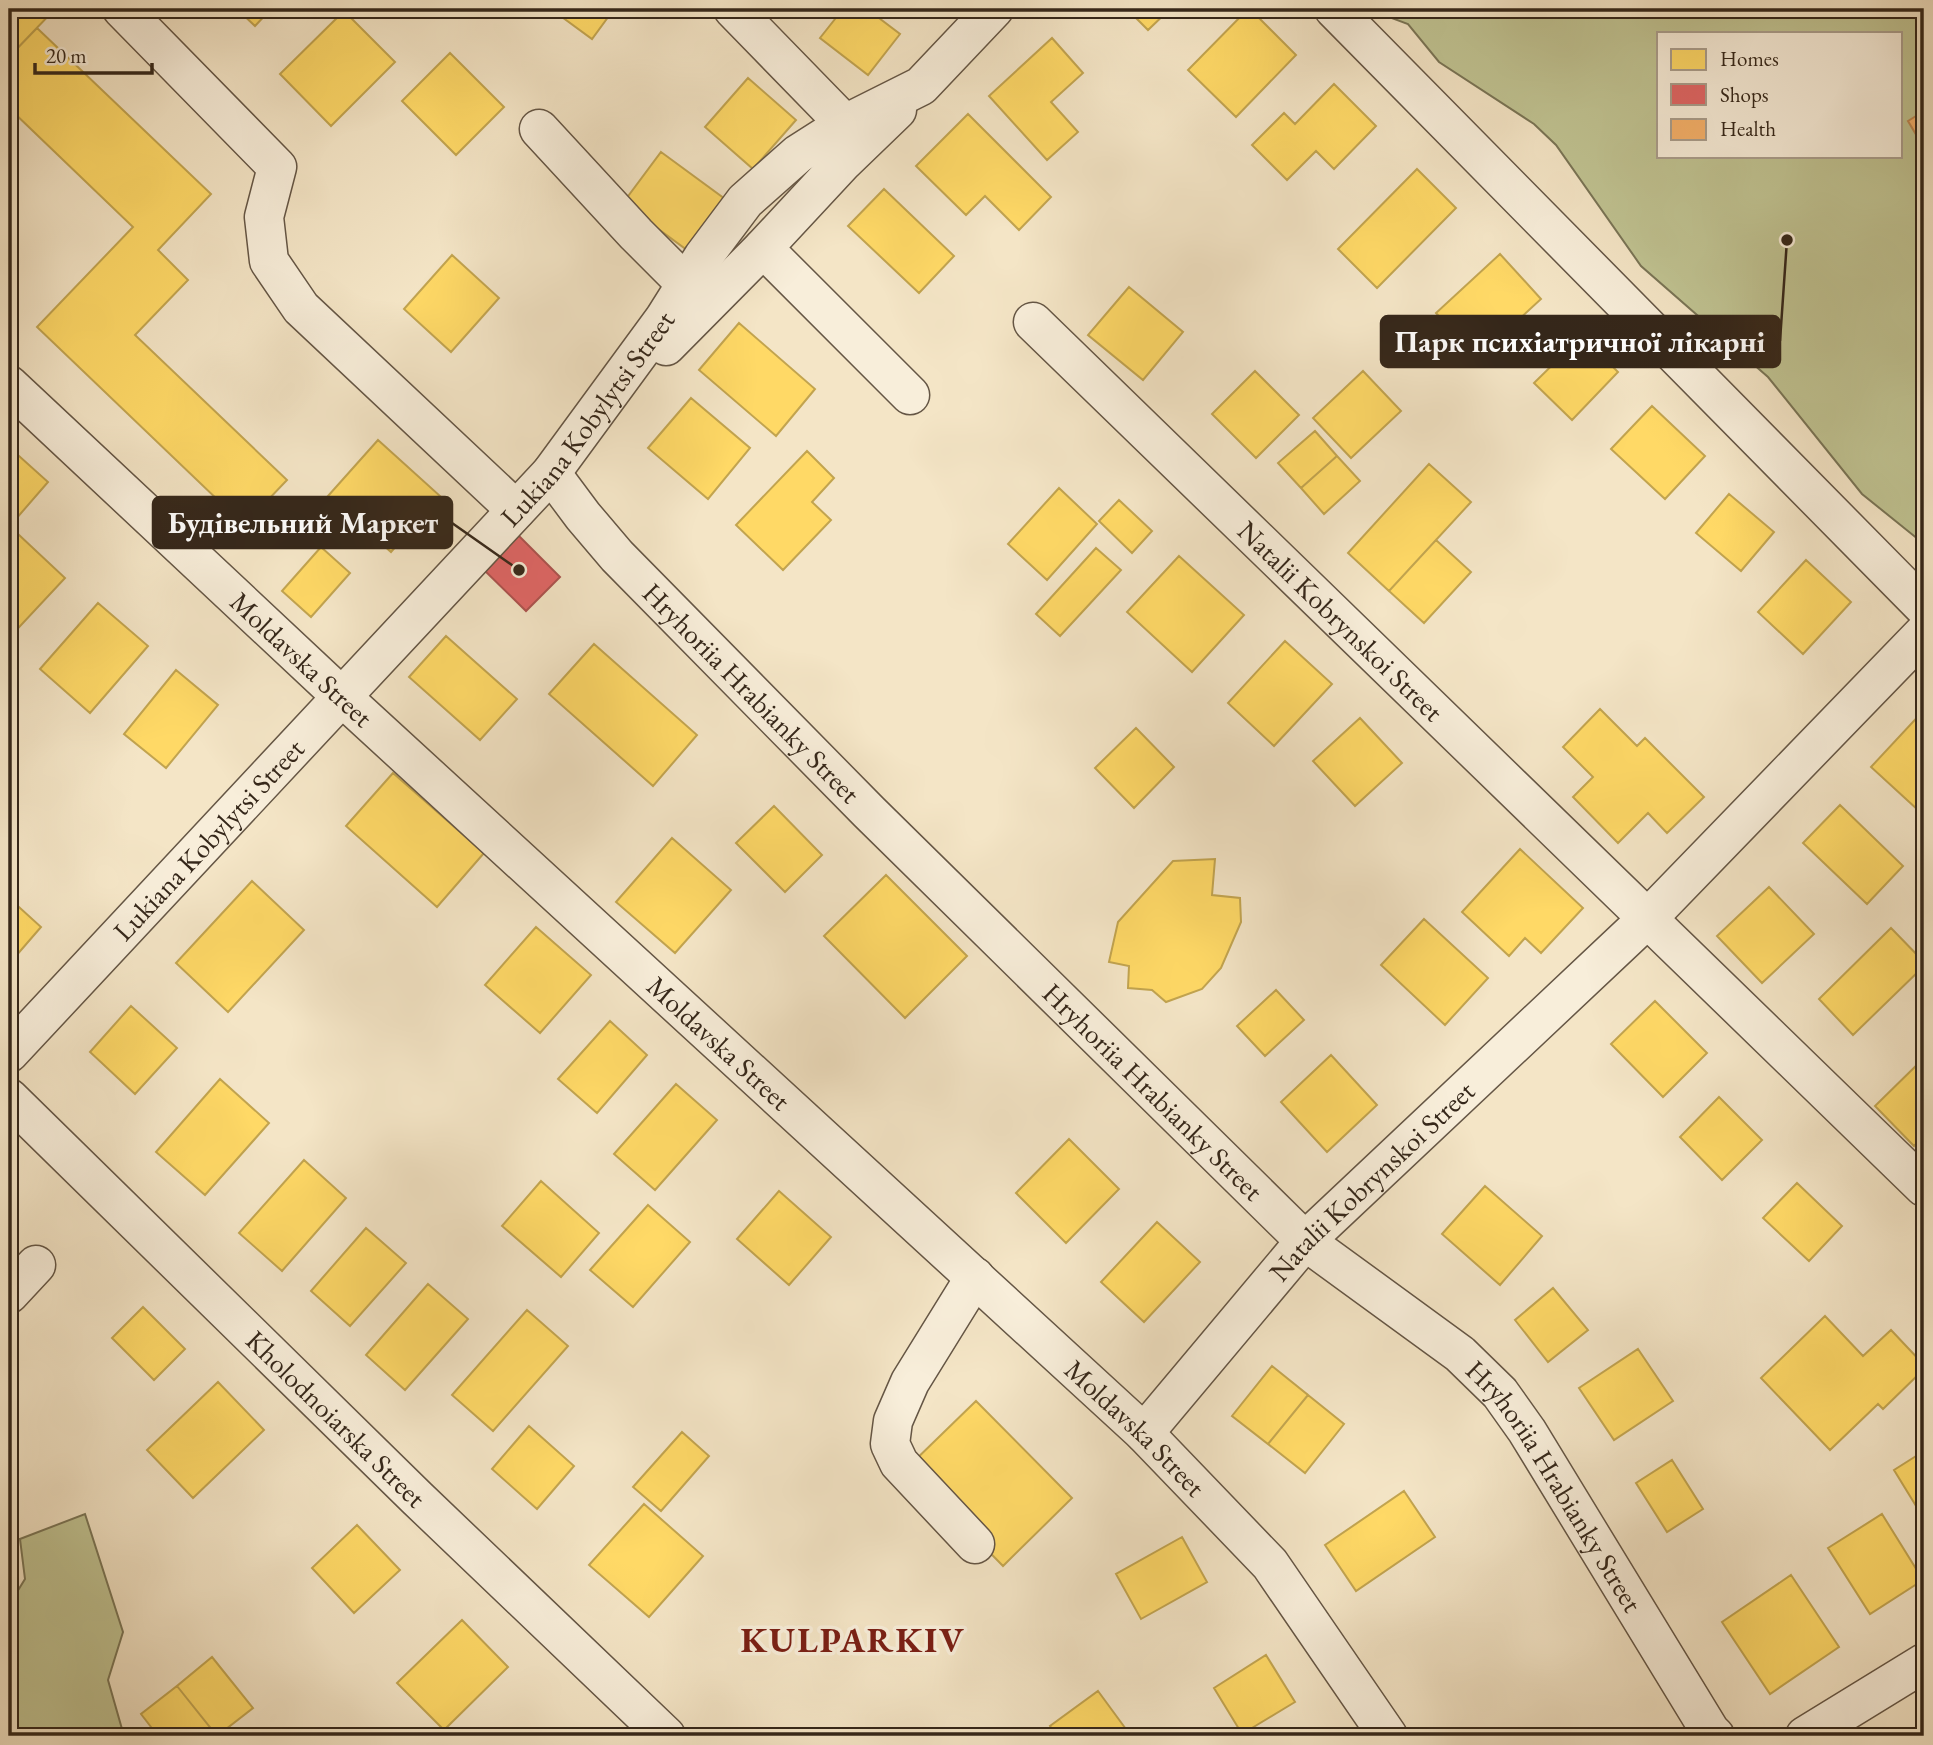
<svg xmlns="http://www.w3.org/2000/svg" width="1933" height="1745" font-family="'EB Garamond',serif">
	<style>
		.green { fill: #c0c392; stroke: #7a7556; stroke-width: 2; fill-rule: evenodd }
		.homes { fill: #ffd966; stroke: #c2a44f; stroke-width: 2 }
		.shops { fill: #e06666; stroke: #ad534f; stroke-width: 2 }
		.health { fill: #f6b26b; stroke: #bc8853; stroke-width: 2 }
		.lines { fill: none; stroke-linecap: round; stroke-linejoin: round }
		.minor-casing { stroke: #655645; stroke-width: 41 }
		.minor { stroke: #f8eeda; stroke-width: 38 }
		.labels { text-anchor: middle; stroke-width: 7; stroke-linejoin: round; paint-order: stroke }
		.street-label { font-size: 28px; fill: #35271a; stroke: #f8eeda }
		.district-label { font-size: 35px; font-weight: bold; letter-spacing: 2px; fill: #7a1f14; stroke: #f8eeda }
		.leader { fill: none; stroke: #35271a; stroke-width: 2.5 }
		.callout-dot { fill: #35271a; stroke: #f8eeda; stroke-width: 2.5 }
		.callout { fill: #35271a; stroke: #35271a; stroke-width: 2.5 }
		.callout-label { font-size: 30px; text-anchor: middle; font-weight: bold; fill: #fff }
	</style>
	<rect width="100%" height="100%" fill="#f4e5c6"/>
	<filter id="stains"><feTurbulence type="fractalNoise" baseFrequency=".00286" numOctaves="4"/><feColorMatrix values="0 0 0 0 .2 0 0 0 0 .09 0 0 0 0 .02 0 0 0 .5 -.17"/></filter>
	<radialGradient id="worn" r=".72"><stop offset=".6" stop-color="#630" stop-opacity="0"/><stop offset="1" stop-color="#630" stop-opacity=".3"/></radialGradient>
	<!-- green -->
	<path class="green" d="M1374 9H1924V544L1862 494 1768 377 1641 266 1556 145 1534 124 1439 62 1408 24 1378 13ZM1658 33H1900V156H1658Z
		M85 1514 123 1632 108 1680 124 1736H9V1605L25 1579 20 1539Z"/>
	<!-- homes -->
	<path class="homes" d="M9 9H55L9 57Z
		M237 9H271L255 26Z
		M551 9H614L592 39Z
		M843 9H867L900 34 868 75 820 38Z
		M1127 9H1170L1148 30Z
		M1248 9H1250L1296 55 1236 117 1188 70Z
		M344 11 395 62 331 126 280 74Z
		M37 28 211 194 158 250 188 280 135 335 287 480 244 525 37 327 133 227 9 108V57Z
		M1052 38 1083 73 1051 102 1078 132 1047 160 989 96Z
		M450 53 504 107 456 155 402 101Z
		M748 78 796 120 753 169 705 127Z
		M1334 84 1376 126 1334 169 1316 151 1287 180 1252 145 1284 113 1295 124Z
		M968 114 1051 197 1019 230 985 196 966 215 916 166Z
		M661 152 725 199 687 250 623 203Z
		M1417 169 1456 208 1377 288 1338 249Z
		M884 189 954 256 919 293 848 226Z
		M1500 254 1541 299 1477 358 1436 313Z
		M452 255 499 298 451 352 404 309Z
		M1129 287 1183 332 1143 380 1088 335Z
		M739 323 815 389 776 436 699 370Z
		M1582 336 1618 372 1572 420 1534 383Z
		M1255 371 1299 415 1256 458 1212 414Z
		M1363 371 1401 411 1351 458 1313 418Z
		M691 398 750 448 708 499 648 448Z
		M1652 406 1705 456 1665 499 1611 449Z
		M1315 431 1337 456 1301 488 1278 463Z
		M378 440 440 496 391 552 328 496Z
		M9 447 48 482 9 527Z
		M807 451 834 478 812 502 831 520 783 570 736 525Z
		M1337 456 1360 481 1324 514 1301 488Z
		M1429 464 1471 502 1389 591 1348 553Z
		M1059 488 1097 524 1047 580 1008 544Z
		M1729 494 1774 532 1741 571 1696 533Z
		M1119 500 1152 531 1132 553 1099 521Z
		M18 534 65 578 9 638V544Z
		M1436 540 1471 572 1424 623 1389 591Z
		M321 547 350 573 311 617 282 591Z
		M1096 548 1121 570 1060 636 1036 614Z
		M1179 556 1244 615 1192 672 1127 612Z
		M1806 560 1851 602 1803 654 1758 612Z
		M98 603 148 646 90 713 40 669Z
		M446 636 517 699 480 740 409 677Z
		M1285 641 1332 684 1274 746 1228 703Z
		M594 644 697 735 653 786 549 694Z
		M176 670 218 705 166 768 124 734Z
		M1600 709 1637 746 1645 738 1704 797 1667 833 1648 813 1618 843 1573 797 1593 777 1563 747Z
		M1924 710V803L1918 810 1871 767Z
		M1360 718 1402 763 1355 806 1313 761Z
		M1136 728 1174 767 1134 808 1095 768Z
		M393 773 484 853 437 907 346 826Z
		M1840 805 1903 866 1867 904 1803 843Z
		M774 806 822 855 785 892 736 843Z
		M672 838 731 890 675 953 616 902Z
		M1520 849 1583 908 1541 953 1525 938 1509 956 1462 912Z
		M1215 859 1212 895 1240 898 1241 922 1221 968 1202 989 1166 1002 1152 990 1128 988 1129 966 1109 962 1118 922 1173 861Z
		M886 875 967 956 905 1018 824 936Z
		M252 881 304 930 228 1012 176 963Z
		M1769 887 1814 934 1762 983 1717 936Z
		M9 898 41 927 9 964Z
		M1424 919 1488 978 1445 1025 1381 965Z
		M536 927 591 975 540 1033 485 985Z
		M1891 928 1924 962V966L1853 1035 1819 999Z
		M1276 990 1304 1020 1265 1056 1237 1026Z
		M1655 1001 1707 1053 1663 1097 1611 1044Z
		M131 1006 177 1048 135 1094 90 1052Z
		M610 1021 647 1055 597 1113 558 1079Z
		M1331 1055 1377 1105 1327 1152 1281 1102Z
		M1924 1058V1136L1914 1146 1875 1106Z
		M220 1079 269 1123 205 1195 156 1152Z
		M676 1084 717 1120 655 1190 614 1154Z
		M1719 1097 1762 1140 1722 1180 1680 1137Z
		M1069 1139 1119 1189 1066 1243 1016 1193Z
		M304 1160 346 1198 282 1271 239 1233Z
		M541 1181 599 1233 561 1277 502 1226Z
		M1797 1183 1842 1226 1809 1261 1763 1218Z
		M1485 1186 1542 1236 1500 1285 1442 1234Z
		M779 1191 831 1237 789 1285 737 1239Z
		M648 1205 690 1242 633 1307 590 1270Z
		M1157 1222 1200 1262 1144 1322 1101 1282Z
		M366 1228 406 1263 350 1326 311 1291Z
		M428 1284 468 1319 405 1390 366 1355Z
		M1553 1288 1588 1330 1548 1362 1515 1320Z
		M143 1307 185 1349 154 1380 112 1338Z
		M527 1310 568 1346 493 1431 452 1395Z
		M1825 1316 1863 1356 1891 1330 1924 1365V1369L1883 1409 1878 1404 1830 1450 1761 1378Z
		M1638 1349 1673 1401 1614 1440 1579 1388Z
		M1272 1366 1308 1395 1268 1444 1232 1416Z
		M218 1382 264 1430 193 1498 147 1450Z
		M1308 1395 1344 1424 1305 1473 1268 1444Z
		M976 1401 1072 1498 1003 1566 907 1468Z
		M529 1426 574 1466 537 1509 492 1469Z
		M682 1432 709 1456 661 1511 633 1487Z
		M1924 1451V1519L1894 1470Z
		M1672 1460 1703 1509 1667 1532 1636 1483Z
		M1404 1491 1435 1537 1356 1591 1325 1545Z
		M644 1504 703 1556 649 1617 589 1565Z
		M1882 1514 1923 1580 1870 1614 1828 1548Z
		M357 1525 400 1570 354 1613 312 1568Z
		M1182 1537 1207 1582 1141 1619 1116 1574Z
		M1791 1575 1839 1647 1770 1694 1722 1622Z
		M462 1620 508 1667 444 1730 397 1683Z
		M1266 1655 1295 1702 1242 1734 1214 1688Z
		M212 1657 253 1708 217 1736 177 1686Z
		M177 1686 217 1736H158L141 1714Z
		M1098 1691 1131 1736H1057L1050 1726Z"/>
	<!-- shops -->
	<path class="shops" d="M517 534 560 577 526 611 482 568Z"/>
	<!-- health -->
	<path class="health" d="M1924 111V148L1908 121Z"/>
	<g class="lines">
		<defs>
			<g id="minor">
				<path d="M122 9 277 167 264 217 269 261 301 308 516 510"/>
				<path d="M733 9 845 124"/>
				<path d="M1334 9 1924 607"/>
				<path d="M897 110 842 163 763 248 910 395"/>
				<path d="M539 129 636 234 686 284"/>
				<path id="s1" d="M1033 322 1924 1187"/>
				<path d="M666 346 763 248"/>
				<path id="s2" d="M9 385 341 696 1144 1433 1270 1564 1388 1736"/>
				<path id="s3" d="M551 473 583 516 617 556 869 812 1305 1241 1460 1354 1500 1393 1527 1431 1710 1731 1715 1736"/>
				<path id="s4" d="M9 1053 551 473 664 319 703 257 745 201 798 154 845 124 921 86 994 9"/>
				<path id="s5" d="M9 1098 417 1498 666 1736"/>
				<path d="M975 1277 910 1382 893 1421 890 1444 899 1463 975 1544"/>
				<path d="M9 1294 36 1265"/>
				<path id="s6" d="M1144 1433 1305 1241 1647 919 1924 633"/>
				<path d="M1805 1736 1924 1663"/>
			</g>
		</defs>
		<!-- minor casing -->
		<use href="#minor" class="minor-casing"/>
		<!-- minor -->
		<use href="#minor" class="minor"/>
	</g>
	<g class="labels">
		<!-- street labels -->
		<g class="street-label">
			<text dy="10" stroke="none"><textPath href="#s4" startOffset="859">Lukiana Kobylytsi Street</textPath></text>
			<text dy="10" stroke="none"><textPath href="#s1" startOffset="429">Natalii Kobrynskoi Street</textPath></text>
			<text dy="10" stroke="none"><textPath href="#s2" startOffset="401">Moldavska Street</textPath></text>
			<text dy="10" stroke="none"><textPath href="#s3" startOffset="298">Hryhoriia Hrabianky Street</textPath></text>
			<text dy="10" stroke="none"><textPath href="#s4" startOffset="292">Lukiana Kobylytsi Street</textPath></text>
			<text dy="10" stroke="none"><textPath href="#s2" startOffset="968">Moldavska Street</textPath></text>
			<text dy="10" stroke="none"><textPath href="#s3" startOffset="864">Hryhoriia Hrabianky Street</textPath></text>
			<text dy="10" stroke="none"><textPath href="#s6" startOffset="340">Natalii Kobrynskoi Street</textPath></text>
			<text dy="10" stroke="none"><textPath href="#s5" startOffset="458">Kholodnoiarska Street</textPath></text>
			<text dy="10" stroke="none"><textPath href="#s2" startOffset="1535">Moldavska Street</textPath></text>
			<text dy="10" stroke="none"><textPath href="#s3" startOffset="1432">Hryhoriia Hrabianky Street</textPath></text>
		</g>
		<!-- district labels -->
		<g class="district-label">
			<text x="853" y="1652">KULPARKIV</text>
		</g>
	</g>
	<!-- callouts -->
	<path class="leader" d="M1787 240L1780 341M519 570L452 523"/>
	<g class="callout-dot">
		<circle cx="1787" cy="240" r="7"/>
		<circle cx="519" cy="570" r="7"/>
	</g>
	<g class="callout">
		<rect x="1381" y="316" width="399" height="51" rx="7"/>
		<rect x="153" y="497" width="299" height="51" rx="7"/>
	</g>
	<g class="callout-label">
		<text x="1580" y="352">Парк психіатричної лікарні</text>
		<text x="303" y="533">Будівельний Маркет</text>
	</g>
	<!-- margin -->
	<rect width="1933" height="1745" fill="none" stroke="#f4e5c6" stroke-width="35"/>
	<rect x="10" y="10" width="1912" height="1724" fill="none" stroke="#35271a" stroke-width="3.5"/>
	<rect x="18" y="18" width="1898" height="1710" fill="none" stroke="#35271a" stroke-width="2"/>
	<!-- legend -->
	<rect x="1657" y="32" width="245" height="126" fill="#f8eeda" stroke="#aa9e8d" stroke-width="2"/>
	<rect x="1671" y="49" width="35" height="21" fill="#ffd966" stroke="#aa9e8d" stroke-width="2"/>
	<text x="1720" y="66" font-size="21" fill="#35271a">Homes</text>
	<rect x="1671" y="84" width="35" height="21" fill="#e06666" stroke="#aa9e8d" stroke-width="2"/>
	<text x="1720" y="102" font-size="21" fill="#35271a">Shops</text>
	<rect x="1671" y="119" width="35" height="21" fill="#f6b26b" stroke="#aa9e8d" stroke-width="2"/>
	<text x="1720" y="136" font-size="21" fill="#35271a">Health</text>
	<!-- scale -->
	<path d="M35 63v10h117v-10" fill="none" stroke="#35271a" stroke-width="3.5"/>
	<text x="46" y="63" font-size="21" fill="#35271a" stroke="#f8eeda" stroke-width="5" paint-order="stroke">20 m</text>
	<rect width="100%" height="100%" filter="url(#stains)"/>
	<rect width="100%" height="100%" fill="url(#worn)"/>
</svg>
